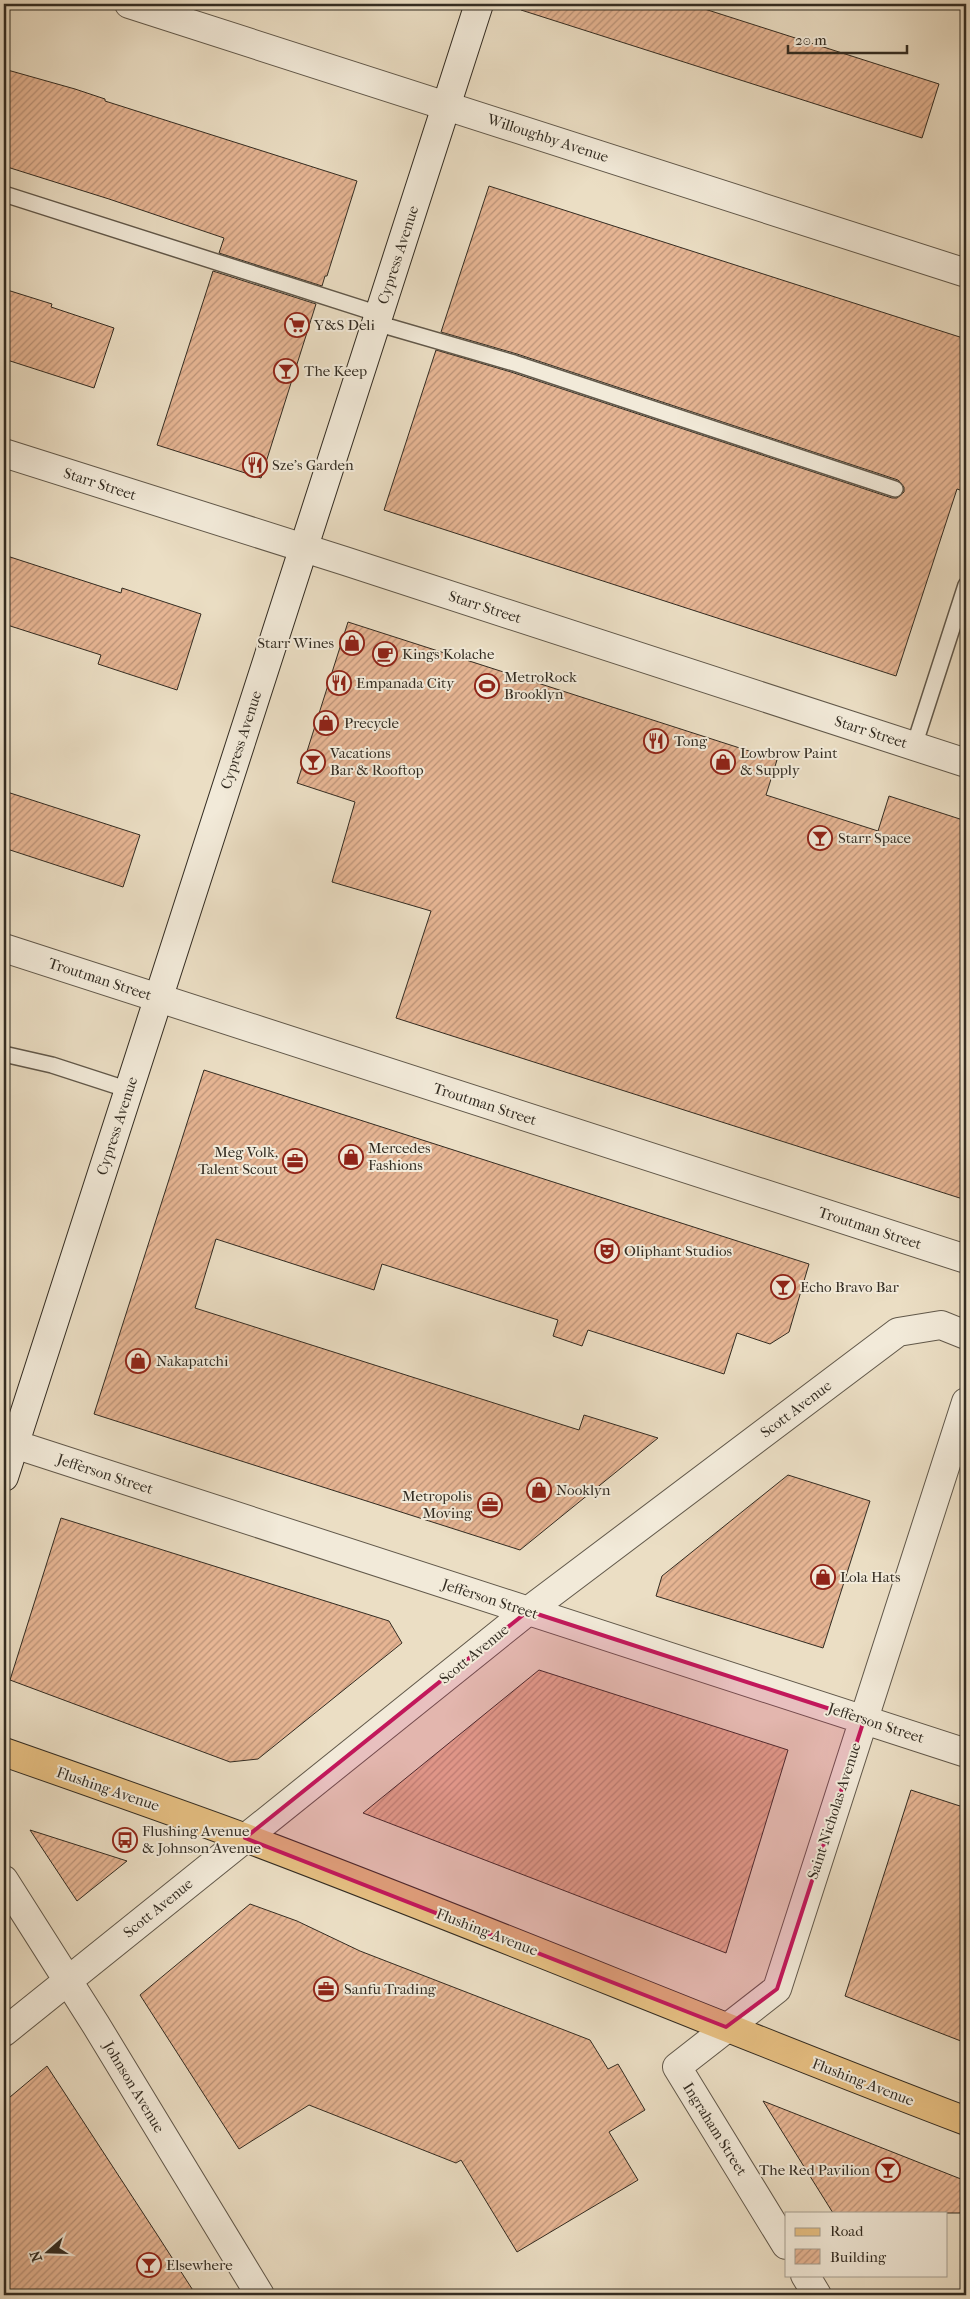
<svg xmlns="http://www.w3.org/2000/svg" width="970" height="2299" font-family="'IM FELL French Canon',serif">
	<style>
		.building { fill: url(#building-hatch); stroke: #332c22 }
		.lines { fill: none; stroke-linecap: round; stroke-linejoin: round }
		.lane-casing { stroke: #61584a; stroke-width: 18 }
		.street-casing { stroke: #61584a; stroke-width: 30 }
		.secondary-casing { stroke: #332c22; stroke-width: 30 }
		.primary-casing { stroke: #332c22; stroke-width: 30 }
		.lane { stroke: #f2ead9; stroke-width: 15 }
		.street { stroke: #f2ead9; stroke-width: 28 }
		.secondary { stroke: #f2ead9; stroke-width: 28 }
		.primary { stroke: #e6bf82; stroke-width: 28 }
		.marked { fill: #c2185b; fill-opacity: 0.2; stroke: #c2185b; stroke-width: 4; stroke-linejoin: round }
		.labels { text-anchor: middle; stroke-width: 4; stroke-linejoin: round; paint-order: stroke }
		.street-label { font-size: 15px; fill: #332c22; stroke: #f2ead9 }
		.poi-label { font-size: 15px; fill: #332c22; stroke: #f2ead9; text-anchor: start }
	</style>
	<defs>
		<pattern id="building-hatch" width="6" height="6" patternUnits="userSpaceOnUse" patternTransform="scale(1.25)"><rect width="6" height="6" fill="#e6b593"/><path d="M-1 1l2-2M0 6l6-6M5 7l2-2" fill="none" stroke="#bb9378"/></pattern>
	</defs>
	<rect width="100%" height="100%" fill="#ebdec4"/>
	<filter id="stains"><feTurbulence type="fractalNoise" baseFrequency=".004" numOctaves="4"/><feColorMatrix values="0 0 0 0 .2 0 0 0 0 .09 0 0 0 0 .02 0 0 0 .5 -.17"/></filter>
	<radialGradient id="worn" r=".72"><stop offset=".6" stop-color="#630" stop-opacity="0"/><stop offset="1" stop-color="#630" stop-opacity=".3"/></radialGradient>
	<!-- building -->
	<path class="building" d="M522 4H689L939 84 922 138 521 10Z
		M4 69 75 89 105 99V101L357 181 327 276H325L322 286 219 253 224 238 109 199 4 166Z
		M489 186 966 339V492L957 489 896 676 384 510 436 350 511 372 892 498H897L904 492V487L898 480 517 354 441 332Z
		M213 271 316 304 261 478 157 445Z
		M4 289 52 304 51 307 114 328 94 388 4 359Z
		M4 555 121 593 122 588 201 614 177 690 98 664 101 655 4 624Z
		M348 622 777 760 766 795 878 831 889 796 966 821V1200L396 1018 431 911 332 882 355 802 297 783Z
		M4 791 140 835 123 887 4 848Z
		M204 1070 809 1264 789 1332 770 1344 737 1333 724 1374 588 1330 582 1346 553 1336 558 1320 382 1264 374 1290 216 1239 195 1308 579 1430 584 1415 658 1438 520 1550 94 1414Z
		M788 1475 870 1501 823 1648 656 1596 662 1576Z
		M61 1518 389 1621 402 1643 258 1759 230 1762 10 1680Z
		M539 1670 788 1750 726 1953 363 1813Z
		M911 1790 966 1808V2043L845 1996Z
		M30 1830 127 1861 77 1901Z
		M250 1904 297 1921 360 1951 590 2040 608 2069 618 2064 645 2110 609 2132 638 2180 517 2252 461 2160 456 2163 309 2105 239 2149 140 1995Z
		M47 2066 158 2236 196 2295H4V2102Z
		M763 2101 966 2181V2213H833Z"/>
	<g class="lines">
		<defs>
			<path id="lane" d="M4 194 379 314
				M376 323 514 363 895 489
				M914 746 966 585
				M4 1057 8 1055 52 1065 129 1090"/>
			<path id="street" d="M129 4 966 273
				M4 453 345 561 966 763
				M4 948 966 1259
				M14 1444 966 1753
				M4 1880 96 2025 260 2295
				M4 2032 528 1611 898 1332 941 1325 966 1335
				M786 2245 677 2067 777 1989 966 1402
				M805 2275 817 2295"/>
			<path id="secondary" d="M4 1477 479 4"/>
			<path id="primary" d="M4 1752C84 1780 164 1808 243 1837 485 1928 724 2029 966 2121"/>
		</defs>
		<!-- lane casing -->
		<use href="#lane" class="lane-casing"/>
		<!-- street casing -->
		<use href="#street" class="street-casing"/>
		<!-- secondary casing -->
		<use href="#secondary" class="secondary-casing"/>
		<!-- primary casing -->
		<use href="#primary" class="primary-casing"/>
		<!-- lane -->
		<use href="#lane" class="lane"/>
		<!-- street -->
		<use href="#street" class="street"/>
		<!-- secondary -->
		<use href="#secondary" class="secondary"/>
		<!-- primary -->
		<use href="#primary" class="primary"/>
	</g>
	<!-- marked area -->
	<path class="marked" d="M528 1611 864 1720 777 1989 726 2027 245 1838Z"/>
	<!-- icons -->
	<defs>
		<symbol id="supermarket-ring" viewBox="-11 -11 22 22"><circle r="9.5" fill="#f2ead9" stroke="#8f2418" stroke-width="1.5"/><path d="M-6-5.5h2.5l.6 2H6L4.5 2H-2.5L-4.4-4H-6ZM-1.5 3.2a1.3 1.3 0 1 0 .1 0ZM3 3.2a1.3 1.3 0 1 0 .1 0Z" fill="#8f2418"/></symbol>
		<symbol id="bar-ring" viewBox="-11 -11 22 22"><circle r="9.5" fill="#f2ead9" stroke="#8f2418" stroke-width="1.5"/><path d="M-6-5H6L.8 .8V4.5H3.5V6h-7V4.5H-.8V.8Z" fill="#8f2418"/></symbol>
		<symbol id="restaurant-ring" viewBox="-11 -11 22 22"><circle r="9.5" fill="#f2ead9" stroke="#8f2418" stroke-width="1.5"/><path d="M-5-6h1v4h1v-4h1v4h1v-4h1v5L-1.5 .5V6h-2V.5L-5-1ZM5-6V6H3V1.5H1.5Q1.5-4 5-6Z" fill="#8f2418"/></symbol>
		<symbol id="shop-ring" viewBox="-11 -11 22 22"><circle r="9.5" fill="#f2ead9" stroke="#8f2418" stroke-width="1.5"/><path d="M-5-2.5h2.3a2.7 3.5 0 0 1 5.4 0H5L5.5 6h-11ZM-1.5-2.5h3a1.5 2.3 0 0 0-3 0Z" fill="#8f2418"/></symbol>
		<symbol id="cafe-ring" viewBox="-11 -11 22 22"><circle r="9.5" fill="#f2ead9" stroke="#8f2418" stroke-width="1.5"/><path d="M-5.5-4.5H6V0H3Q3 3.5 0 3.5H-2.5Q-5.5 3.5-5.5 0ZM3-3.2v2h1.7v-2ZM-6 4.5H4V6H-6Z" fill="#8f2418"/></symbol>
		<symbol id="stadium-ring" viewBox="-11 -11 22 22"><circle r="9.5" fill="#f2ead9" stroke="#8f2418" stroke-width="1.5"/><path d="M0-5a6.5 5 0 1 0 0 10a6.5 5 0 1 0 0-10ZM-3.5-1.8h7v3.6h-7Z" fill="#8f2418"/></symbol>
		<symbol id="office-ring" viewBox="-11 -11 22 22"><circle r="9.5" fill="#f2ead9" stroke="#8f2418" stroke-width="1.5"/><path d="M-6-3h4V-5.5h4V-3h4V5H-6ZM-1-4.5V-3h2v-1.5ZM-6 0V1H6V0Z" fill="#8f2418"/></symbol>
		<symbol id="theatre-ring" viewBox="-11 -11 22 22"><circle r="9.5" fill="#f2ead9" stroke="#8f2418" stroke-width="1.5"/><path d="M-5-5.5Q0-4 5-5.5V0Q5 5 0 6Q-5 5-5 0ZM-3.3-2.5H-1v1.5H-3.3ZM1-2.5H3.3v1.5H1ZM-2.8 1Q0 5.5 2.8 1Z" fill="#8f2418"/></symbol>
		<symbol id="bus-ring" viewBox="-11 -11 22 22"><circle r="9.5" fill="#f2ead9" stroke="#8f2418" stroke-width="1.5"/><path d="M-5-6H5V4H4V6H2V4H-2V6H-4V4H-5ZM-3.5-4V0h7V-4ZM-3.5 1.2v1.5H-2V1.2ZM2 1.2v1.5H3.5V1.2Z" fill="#8f2418"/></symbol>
	</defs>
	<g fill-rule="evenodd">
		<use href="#supermarket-ring" x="283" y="311" width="28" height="28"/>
		<use href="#bar-ring" x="272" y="357" width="28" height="28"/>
		<use href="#restaurant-ring" x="241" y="451" width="28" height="28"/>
		<use href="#shop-ring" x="338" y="629" width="28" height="28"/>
		<use href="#cafe-ring" x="371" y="640" width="28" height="28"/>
		<use href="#restaurant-ring" x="325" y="669" width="28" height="28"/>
		<use href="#stadium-ring" x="473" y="672" width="28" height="28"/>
		<use href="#shop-ring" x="312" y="709" width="28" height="28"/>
		<use href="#restaurant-ring" x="642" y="727" width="28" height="28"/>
		<use href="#bar-ring" x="299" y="748" width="28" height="28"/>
		<use href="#shop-ring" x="709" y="748" width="28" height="28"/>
		<use href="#bar-ring" x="806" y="824" width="28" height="28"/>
		<use href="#shop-ring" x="337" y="1143" width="28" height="28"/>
		<use href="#office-ring" x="281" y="1147" width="28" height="28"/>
		<use href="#theatre-ring" x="593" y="1237" width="28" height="28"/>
		<use href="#bar-ring" x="769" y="1273" width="28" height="28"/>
		<use href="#shop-ring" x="124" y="1347" width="28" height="28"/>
		<use href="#shop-ring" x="525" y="1476" width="28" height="28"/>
		<use href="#office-ring" x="476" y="1491" width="28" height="28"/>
		<use href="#shop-ring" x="809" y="1563" width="28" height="28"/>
		<use href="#bus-ring" x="111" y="1826" width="28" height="28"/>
		<use href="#office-ring" x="312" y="1975" width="28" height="28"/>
		<use href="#bar-ring" x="874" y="2156" width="28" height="28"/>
		<use href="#bar-ring" x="135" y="2251" width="28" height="28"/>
	</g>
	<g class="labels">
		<!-- street labels -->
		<g class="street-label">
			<text transform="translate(548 138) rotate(18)" y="5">Willoughby Avenue</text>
			<text transform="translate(398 255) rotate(-72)" y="5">Cypress Avenue</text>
			<text transform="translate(100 484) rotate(18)" y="5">Starr Street</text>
			<text transform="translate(485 607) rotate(18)" y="5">Starr Street</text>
			<text transform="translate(871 732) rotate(18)" y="5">Starr Street</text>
			<text transform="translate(241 740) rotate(-72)" y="5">Cypress Avenue</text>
			<text transform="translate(100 979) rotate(18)" y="5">Troutman Street</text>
			<text transform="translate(485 1104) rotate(18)" y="5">Troutman Street</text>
			<text transform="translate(117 1126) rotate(-72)" y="5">Cypress Avenue</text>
			<text transform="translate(870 1228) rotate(18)" y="5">Troutman Street</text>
			<text transform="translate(796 1409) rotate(-37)" y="5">Scott Avenue</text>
			<text transform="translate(105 1474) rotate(18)" y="5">Jefferson Street</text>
			<text transform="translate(490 1599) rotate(18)" y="5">Jefferson Street</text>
			<text transform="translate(474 1654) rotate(-39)" y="5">Scott Avenue</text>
			<text transform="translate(876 1723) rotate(18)" y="5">Jefferson Street</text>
			<text transform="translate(108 1789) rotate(19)" y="5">Flushing Avenue</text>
			<text transform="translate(834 1811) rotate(-72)" y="5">Saint Nicholas Avenue</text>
			<text transform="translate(158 1908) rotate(-39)" y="5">Scott Avenue</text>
			<text transform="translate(487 1932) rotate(21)" y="5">Flushing Avenue</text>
			<text transform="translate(863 2082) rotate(21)" y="5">Flushing Avenue</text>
			<text transform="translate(134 2087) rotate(59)" y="5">Johnson Avenue</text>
			<text transform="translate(715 2129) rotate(58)" y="5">Ingraham Street</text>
		</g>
		<!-- poi labels -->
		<g class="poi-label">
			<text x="314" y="330">Y&amp;S Deli</text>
			<text x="304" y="376">The Keep</text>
			<text x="272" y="470">Sze's Garden</text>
			<text x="334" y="648" text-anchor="end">Starr Wines</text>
			<text x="402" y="659">Kings Kolache</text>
			<text x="504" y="682">MetroRock<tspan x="504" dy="17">Brooklyn</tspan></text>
			<text x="356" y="688">Empanada City</text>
			<text x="344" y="728">Precycle</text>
			<text x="674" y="746">Tong</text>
			<text x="330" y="758">Vacations<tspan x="330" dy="17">Bar &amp; Rooftop</tspan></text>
			<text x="740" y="758">Lowbrow Paint<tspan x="740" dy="17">&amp; Supply</tspan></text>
			<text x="838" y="843">Starr Space</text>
			<text x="368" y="1153">Mercedes<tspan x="368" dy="17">Fashions</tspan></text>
			<text x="278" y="1157" text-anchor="end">Meg Volk,<tspan x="278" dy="17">Talent Scout</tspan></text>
			<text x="624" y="1256">Oliphant Studios</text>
			<text x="800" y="1292">Echo Bravo Bar</text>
			<text x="156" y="1366">Nakapatchi</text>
			<text x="556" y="1495">Nooklyn</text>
			<text x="472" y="1501" text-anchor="end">Metropolis<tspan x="472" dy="17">Moving</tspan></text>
			<text x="840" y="1582">Lola Hats</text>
			<text x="142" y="1836">Flushing Avenue<tspan x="142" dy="17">&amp; Johnson Avenue</tspan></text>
			<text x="344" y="1994">Sanfu Trading</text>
			<text x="870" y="2175" text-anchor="end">The Red Pavilion</text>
			<text x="166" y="2270">Elsewhere</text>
		</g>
	</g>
	<!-- margin -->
	<rect width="970" height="2299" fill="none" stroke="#ebdec4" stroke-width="20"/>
	<rect x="5" y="5" width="960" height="2289" fill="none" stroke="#332c22" stroke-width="2.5"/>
	<rect x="10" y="10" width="950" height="2279" fill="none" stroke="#332c22"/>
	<!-- legend -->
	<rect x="785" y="2212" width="162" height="65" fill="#f2ead9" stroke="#a69e90"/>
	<rect x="795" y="2228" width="25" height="8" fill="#e6bf82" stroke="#a69e90"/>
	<text x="830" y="2236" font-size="15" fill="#332c22">Road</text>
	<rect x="795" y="2249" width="25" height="15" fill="url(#building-hatch)" stroke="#a69e90"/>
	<text x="830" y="2262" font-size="15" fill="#332c22">Building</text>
	<!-- north arrow -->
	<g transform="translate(48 2252) rotate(250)" stroke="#f2ead9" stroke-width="4" paint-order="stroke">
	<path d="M0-4L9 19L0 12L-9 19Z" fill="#332c22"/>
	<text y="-8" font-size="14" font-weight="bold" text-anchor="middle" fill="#332c22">N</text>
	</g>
	<!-- scale -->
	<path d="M788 45v8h119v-8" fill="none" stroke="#332c22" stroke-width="2.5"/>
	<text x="795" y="45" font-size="15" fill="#332c22" stroke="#f2ead9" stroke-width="4" paint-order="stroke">20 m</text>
	<rect width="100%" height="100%" filter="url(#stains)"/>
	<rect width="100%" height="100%" fill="url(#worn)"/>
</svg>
